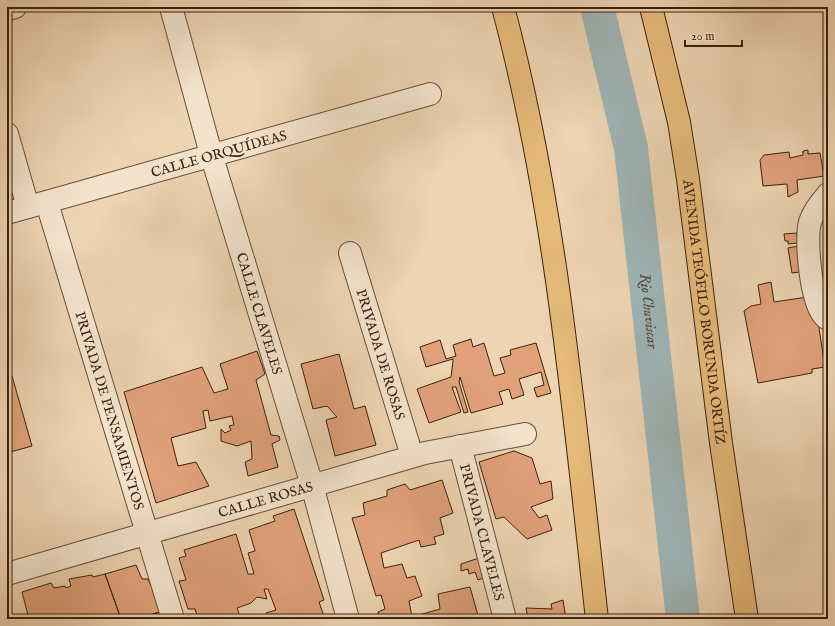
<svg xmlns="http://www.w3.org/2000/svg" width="835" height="626" font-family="'IM FELL English',serif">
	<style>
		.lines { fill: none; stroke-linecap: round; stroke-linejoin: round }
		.river { stroke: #9eb5b7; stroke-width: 34 }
		.building { fill: #e0a17a; stroke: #3d210c }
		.minor-casing { stroke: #694e36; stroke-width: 24 }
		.major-casing { stroke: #3d210c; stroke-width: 24 }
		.minor { stroke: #f3e3cd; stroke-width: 22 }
		.major { stroke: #e6ba79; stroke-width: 22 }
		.labels { text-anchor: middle; stroke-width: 4; stroke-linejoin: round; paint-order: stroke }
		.street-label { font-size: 14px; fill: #3d210c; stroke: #f3e3cd }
		.water-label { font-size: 15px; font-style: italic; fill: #554637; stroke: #f3e3cd }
	</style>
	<rect width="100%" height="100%" fill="#edd4b2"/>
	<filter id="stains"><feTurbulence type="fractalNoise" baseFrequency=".005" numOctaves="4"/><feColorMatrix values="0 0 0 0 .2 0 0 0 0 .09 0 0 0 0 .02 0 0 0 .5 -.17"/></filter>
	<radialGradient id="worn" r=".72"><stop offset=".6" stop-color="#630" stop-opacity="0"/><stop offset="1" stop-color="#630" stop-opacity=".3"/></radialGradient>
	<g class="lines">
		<!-- river -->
		<path class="river" id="s1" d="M597 7 631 148 683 619"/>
	</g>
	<!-- building -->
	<path class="building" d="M808 150V154L820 153 824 176 797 180 798 192 788 197 787 184 763 186 760 160 764 155 789 152 790 158 803 155V151Z
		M797 233 798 243 788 244V241H785L784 234Z
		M804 245 808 271 792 273 788 248Z
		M771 282 774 302 814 296 825 367 812 369V373L758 383 744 311 751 306 761 304 758 285Z
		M471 339 473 347 484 343 494 376 505 373 500 358 511 355 510 350 536 343 551 393 537 397 534 388 544 385 541 372 519 379 524 395 512 399 509 389 499 392 503 404 471 413 460 377 459 382 468 412 464 413 456 387H452L461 412 429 423 417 389 451 377 453 361V359L426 367 420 347 440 340 446 359 456 356 453 345Z
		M257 351 265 374 256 380 271 435 279 436 280 440 272 444 278 467 248 476 245 462 252 459 251 441 237 446 221 441V429L225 433 231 430 229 426 234 425 232 416 210 421 208 410 203 411 206 428 171 438 178 466 196 462 209 486 156 503 124 392 202 367 214 393 228 389 220 364Z
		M339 354 354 409 365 406 376 445 335 456 326 420 337 417 327 406 313 409 301 364Z
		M12 376 32 446 7 453V377Z
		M514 451 532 458 540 484 551 481 553 499 531 507 539 518 547 515 552 530 527 539 504 517 496 519 479 462Z
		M442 480 453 513 440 518 444 534 434 537 436 544 421 547 419 540 381 553 384 568 402 564 407 578 415 576 422 596 409 601 412 617 440 609 438 594 470 587 479 619H380L378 612 385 609 381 595 376 596 352 518 365 515 363 503 387 496V490L405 484 410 490Z
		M294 509 324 600 319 602 325 619H268L266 613 276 610 268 589H264L267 599 257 597 251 603 237 608 241 619H198L195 609H188L179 581 186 580 179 558 186 556 184 550 236 534 248 574H254L248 553 255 551 249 530 275 521 273 516Z
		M485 556 492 575 478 580 475 572 469 574 468 569 461 571V564Z
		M136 565 142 579H148L163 611 136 619H121L105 574Z
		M105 574 121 619H29L22 592 51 583 54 588 65 586 66 588 71 586 69 579 92 575 93 577Z
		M563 600 566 619H528L526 608 552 609 551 604Z
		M163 611 166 619H136Z"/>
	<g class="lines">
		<defs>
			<g id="minor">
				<path id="s2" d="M171 7 211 154 312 485 348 619"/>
				<path d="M7 9 15 7"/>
				<path d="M7 134 28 207"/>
				<path d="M828 194C821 202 813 212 810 222 805 239 811 312 828 319"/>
				<path id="s3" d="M47 203 173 619"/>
				<path id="s4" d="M7 213 430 94"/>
				<path id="s5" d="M350 253 412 456"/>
				<path id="s6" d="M460 446 505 619"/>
				<path id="s7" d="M7 574 425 453 525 434"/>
			</g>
			<g id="major">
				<path d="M503 7C556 206 574 415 597 619"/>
				<path id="s8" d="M651 7 679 122 688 179 721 443 747 619"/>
			</g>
		</defs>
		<!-- minor casing -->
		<use href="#minor" class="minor-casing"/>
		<!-- major casing -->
		<use href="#major" class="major-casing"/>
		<!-- minor -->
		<use href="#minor" class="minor"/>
		<!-- major -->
		<use href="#major" class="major"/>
	</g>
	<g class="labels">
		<!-- street labels -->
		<g class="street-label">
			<text dy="5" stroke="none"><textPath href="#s4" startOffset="220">CALLE ORQUÍDEAS</textPath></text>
			<text dy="5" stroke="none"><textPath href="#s8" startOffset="310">AVENIDA TEÓFILO BORUNDA ORTÍZ</textPath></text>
			<text dy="5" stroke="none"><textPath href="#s2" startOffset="319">CALLE CLAVELES</textPath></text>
			<text dy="5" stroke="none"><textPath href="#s5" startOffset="106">PRIVADA DE ROSAS</textPath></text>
			<text dy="5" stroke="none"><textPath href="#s3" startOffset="217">PRIVADA DE PENSAMIENTOS</textPath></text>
			<text dy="5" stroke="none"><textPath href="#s7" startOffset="269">CALLE ROSAS</textPath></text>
			<text dy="5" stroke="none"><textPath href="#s6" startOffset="89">PRIVADA CLAVELES</textPath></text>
		</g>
		<!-- water labels -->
		<g class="water-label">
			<text dy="5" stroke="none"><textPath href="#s1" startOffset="309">Rio Chuviscar</textPath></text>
		</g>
	</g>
	<!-- margin -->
	<rect width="835" height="626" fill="none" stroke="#edd4b2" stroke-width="24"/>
	<rect x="8" y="8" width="819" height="610" fill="none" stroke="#3d210c" stroke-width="2"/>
	<rect x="12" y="12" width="811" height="602" fill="none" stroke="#3d210c"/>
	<!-- scale -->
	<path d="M685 40v6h57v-6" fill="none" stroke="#3d210c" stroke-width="2"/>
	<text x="691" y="40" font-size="12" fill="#3d210c" stroke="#f3e3cd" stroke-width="3" paint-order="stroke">20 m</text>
	<rect width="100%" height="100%" filter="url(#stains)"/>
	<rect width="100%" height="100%" fill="url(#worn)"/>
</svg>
